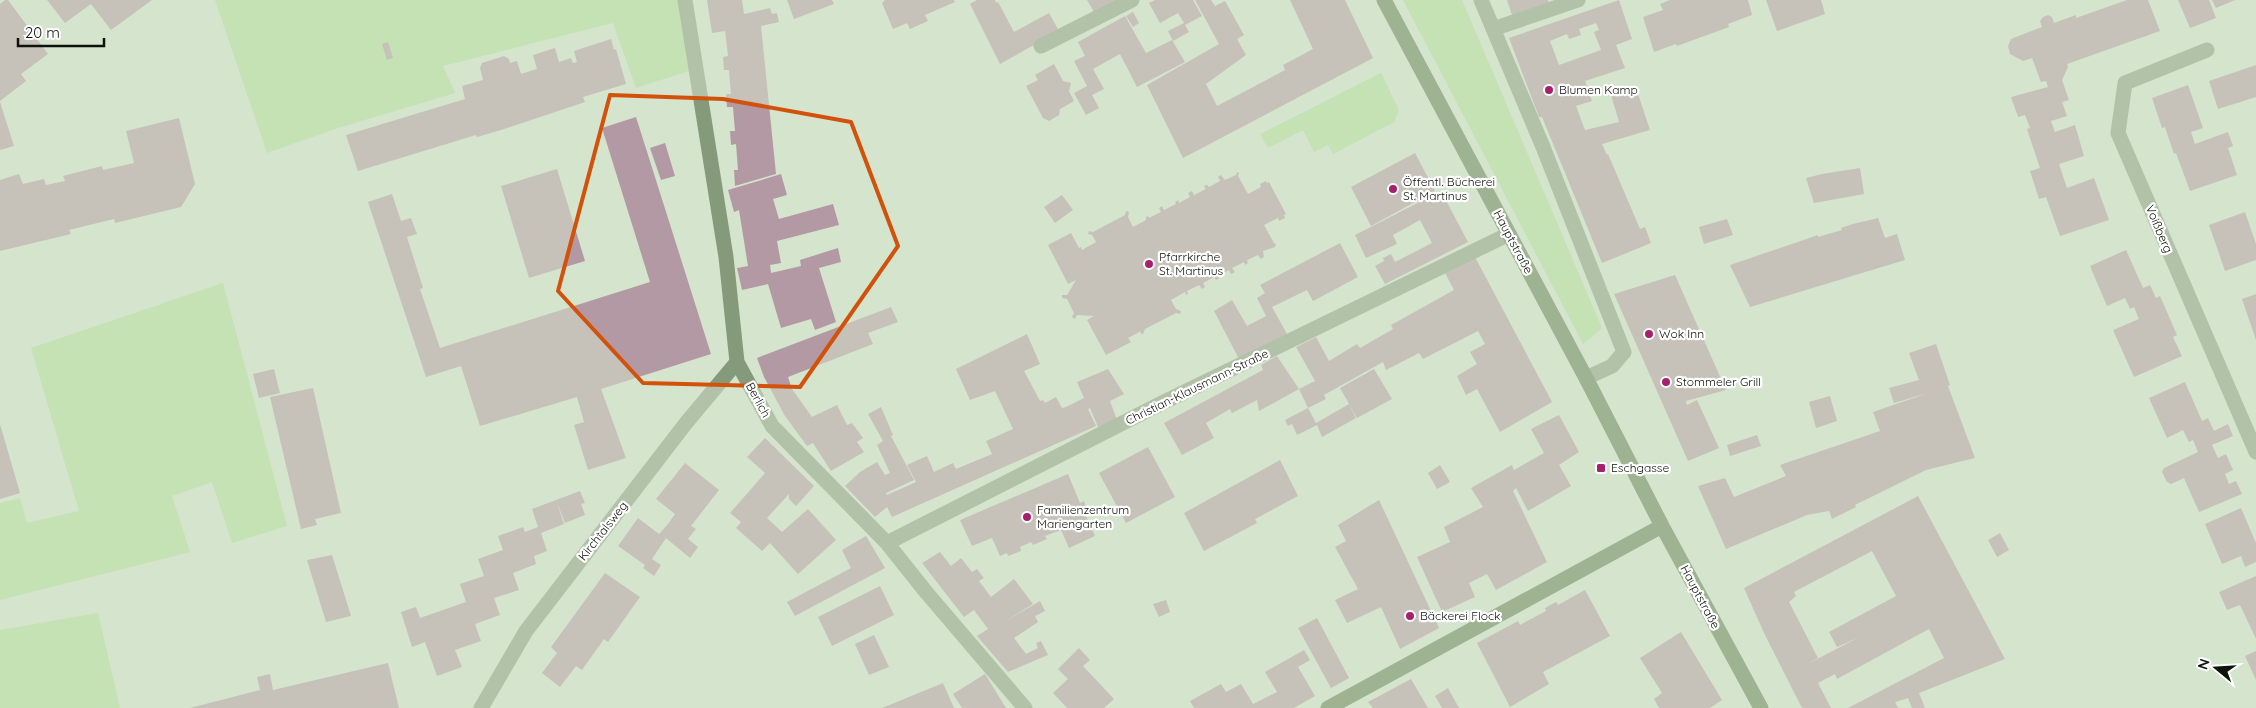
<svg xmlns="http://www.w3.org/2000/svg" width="2256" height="708" font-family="Quicksand,sans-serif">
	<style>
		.green { fill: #b1df95 }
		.building { fill: #b399a3; fill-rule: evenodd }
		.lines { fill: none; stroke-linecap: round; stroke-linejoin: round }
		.street { stroke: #859a7a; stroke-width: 15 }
		.secondary { stroke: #5b7848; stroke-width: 15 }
		.marked { fill: none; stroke: #d2520c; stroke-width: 4; stroke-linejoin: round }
		.poi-dot { fill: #a6216c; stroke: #fff; stroke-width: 2 }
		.labels { text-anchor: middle; stroke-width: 4.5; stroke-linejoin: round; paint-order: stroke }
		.poi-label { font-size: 12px; fill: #0d120a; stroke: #fff; text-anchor: start }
		.street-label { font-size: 12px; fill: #0d120a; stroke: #fff }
	</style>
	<rect width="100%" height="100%" fill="#d5e4cd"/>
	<!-- green -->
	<path class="green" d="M215 0H678L689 71 636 88 613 23 443 66 455 93 338 128 267 153Z
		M1403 0H1462L1602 328 1583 344Z
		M1381 73 1399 110 1394 122 1333 154 1328 145 1314 152 1303 130 1268 148 1260 134Z
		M223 283 287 526 232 543 212 482 172 496 190 552 0 600V503L20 498 27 523 79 511 31 348Z
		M98 613 120 708H0V630Z"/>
	<!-- building -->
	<path class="building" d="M5 0H8L48 54 21 74 26 81 0 101V4Z
		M47 0H152L111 30 91 4 65 23Z
		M707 0H742L744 14 770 8 772 14 777 13 779 22 761 26 776 174 735 186 734 170H738L736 144 731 145 730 131H735L733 107H727L726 94H731L729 70H724L723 57 728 56 725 31 712 33Z
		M787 0H832L834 4 794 19Z
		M885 0H954L955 2 925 15 928 21 910 29 907 23 893 29 882 3Z
		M977 0H995L996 3 998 2 1014 32 1049 13 1059 31 1000 64 970 4Z
		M1087 0H1118L1094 12Z
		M1155 0H1193L1202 16 1185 25 1189 32 1173 41 1168 31 1184 23 1178 13 1160 23 1149 3Z
		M1195 0H1211L1215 6 1225 1 1244 35 1237 39 1246 55 1206 84 1217 106 1285 70 1283 65 1313 49 1290 0H1345L1373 58 1183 158 1147 85 1219 44Z
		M1507 0H1548L1550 6 1513 18Z
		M1619 0 1632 39 1616 45 1625 68 1585 81 1592 101 1576 106 1585 130 1619 122 1611 95 1636 88 1650 130 1602 144 1607 155 1608 154 1640 229 1645 227 1651 243 1602 263 1542 117H1539L1509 38ZM1596 23 1599 30 1594 32 1601 50 1559 65 1550 41 1567 34 1569 39 1581 35 1579 29Z
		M1670 0H1748L1752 15 1728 24 1729 27 1677 46 1676 44 1654 52 1643 17 1663 10 1660 4Z
		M1766 0H1821L1825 14 1777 31Z
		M2127 0H2148L2160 31 2067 64 2068 67 2062 80 2069 100 2062 102 2067 116 2051 121 2055 132 2075 125 2084 156 2059 164 2067 188 2094 178 2109 220 2060 236 2046 197 2039 199 2030 171 2040 168 2027 129 2030 128 2025 115 2018 117 2011 97 2048 87 2046 81 2041 82 2032 58 2023 61 2010 54 2008 46 2011 39 2042 27 2040 21 2043 17 2048 15 2052 17 2054 23 2076 15V18Z
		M2178 0H2209L2216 18 2190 28Z
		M2212 0H2235L2216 8Z
		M1133 12 1139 23 1133 27 1126 16Z
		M1125 16 1146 53 1172 40 1185 62 1137 87 1120 54 1093 69 1104 89 1092 95 1099 108 1086 115 1074 93 1087 86 1074 61 1085 56 1078 42Z
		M611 39 614 50 616 49 626 84 583 97 585 102 501 130 477 137 476 135 358 171 346 135 465 99 462 86 483 80 480 68 482 63 504 56 509 59 510 63 517 61 521 74 537 69 533 55 555 48 559 62 571 58 573 63 577 62 574 51Z
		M388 42 393 58 387 60 382 44Z
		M1054 64 1063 81 1071 83 1069 91 1074 101 1060 109 1059 115 1049 121 1043 118 1026 86 1038 80 1035 75Z
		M2256 65V97L2218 109 2209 81Z
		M2188 85 2203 128 2191 132 2195 144 2228 132 2233 146 2228 148 2237 175 2190 191 2176 153 2174 154 2165 127 2162 128 2152 98Z
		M0 102 14 146 0 150Z
		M636 117 711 354 601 389 626 458 588 470 574 425 584 422 577 397 480 426 461 366 426 377 368 202 392 194 401 221 411 218 417 234 407 237 423 288 420 289 440 348 650 282 602 128Z
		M179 118 195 184 181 207 115 223 114 219 77 228 69 230 71 234 0 251V180L19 174 23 184 44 179 46 185 65 181 63 176 102 166 103 170 134 163 126 131Z
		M665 143 675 176 661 180 650 148Z
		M1415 153 1435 191 1371 226 1351 187Z
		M1860 168 1864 194 1814 203 1806 178 1822 174Z
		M557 169 585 261 529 278 501 186Z
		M1237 172 1239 173 1238 176 1248 194 1261 187 1260 184 1266 181 1267 183 1269 182 1286 214 1284 215 1285 218 1279 221 1278 218 1264 225 1274 243 1276 244 1275 247 1263 251 1264 257 1261 259 1258 255 1247 260 1248 263 1245 265 1244 262 1232 268 1235 272 1231 274 1229 270 1217 276 1219 278 1216 280 1214 277 1203 283 1205 287 1202 289 1199 285 1187 291 1188 294 1186 295 1185 292 1171 300 1176 309 1181 311 1180 314 1176 313 1145 329 1143 334 1140 333 1141 331 1128 338 1131 342 1106 355 1087 320 1094 316 1077 315 1075 319 1072 317 1074 313 1067 299 1062 298V295H1067L1076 280 1068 284 1048 245 1071 233 1079 248 1081 247 1082 250 1096 242 1092 235 1088 234 1089 231 1093 232 1125 215 1126 211 1129 212 1128 217 1133 227 1146 220V217L1148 216 1149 218 1161 212 1159 208 1162 206 1164 210 1176 204 1175 202 1178 200 1179 203 1190 197 1188 193 1192 191 1194 195 1206 189 1204 186 1207 185 1209 187 1220 181 1218 177 1221 175 1225 180 1236 175Z
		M781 174 787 195 773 199 779 219 833 204 839 225 777 241 781 263 770 265 771 273 801 266 800 260 838 248 841 262 819 268 836 322 815 330 811 319 781 328 768 284 742 290 737 268 748 266 739 210 734 212 728 190Z
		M1441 191 1468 242 1385 284 1375 266 1384 261 1383 258 1391 254 1395 262 1432 243 1420 220 1393 235 1397 244 1366 258 1355 235Z
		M1062 195 1073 210 1055 223 1044 207Z
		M2245 212 2256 244V260L2225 271 2209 225Z
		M1878 218 1885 238 1897 234 1905 260 1750 307 1730 265 1818 235V237L1842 230 1841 228 1853 224Z
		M1727 219 1733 235 1704 244 1699 227Z
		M1340 243 1358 277 1313 301 1307 290 1272 307 1287 334 1239 359 1214 311 1232 300 1247 326 1266 316 1257 298 1265 293 1260 285Z
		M2126 250 2143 288 2150 285 2156 298 2160 296 2177 335 2173 337 2182 356 2134 377 2113 330 2139 319 2134 307 2130 309 2125 298 2107 306 2090 266Z
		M1475 257 1552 402 1500 432 1477 389 1466 395 1457 376 1477 364 1470 352 1485 344 1478 331 1423 359 1419 353 1386 370 1383 362 1324 395 1326 399 1308 408 1299 389 1259 411 1257 400 1232 413 1230 409 1206 423 1214 438 1182 455 1164 423 1263 370 1261 365 1277 356 1299 389 1315 381 1296 347 1316 337 1329 361 1357 344 1360 348 1393 329 1391 325 1454 290 1445 273Z
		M1675 275 1726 390 1686 401 1687 405 1697 400 1719 448 1688 461 1614 294Z
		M2256 294V340L2242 299Z
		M891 307 898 322 868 333 873 344 788 377 792 389 812 417 837 405 847 425 852 423 863 438 857 442 864 452 831 471 813 443 807 446 785 416 764 377 757 358Z
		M1027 334 1040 364 1024 371 1040 401 1043 400 1045 403 1056 397 1062 408 1066 407 1084 398 1077 382 1108 369 1124 394 1110 401 1117 420 1099 429 1090 408 1088 409 1096 426 892 517 887 507 875 517 845 486 860 472 877 462 885 475 890 473 877 445 883 441 868 414 881 407 893 435 891 436 914 480 886 493 887 495 916 482 907 465 927 456 934 472 953 463 956 469 992 454 986 441 1013 429 995 391 970 400 956 369Z
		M1936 344 1950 385 1948 386 1975 458 1926 470 1855 505 1856 507 1832 519 1829 511 1807 515 1726 549 1698 486 1725 478 1734 497 1786 476 1780 465 1880 431 1873 412 1928 393 1894 403 1889 388 1919 380 1909 353Z
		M274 369 280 393 259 398 253 374Z
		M1374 369 1392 399 1357 418 1340 388Z
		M2185 382 2202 421 2208 418 2214 431 2228 424 2233 436 2212 445 2218 458 2226 454 2233 470 2225 474 2229 484 2236 481 2242 494 2199 512 2184 478 2171 484 2167 482 2162 472 2164 468 2198 452 2193 440 2189 442 2183 430 2167 438 2149 398Z
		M313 388 341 513 315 519 317 525 301 529 270 397Z
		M1830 396 1837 421 1816 428 1809 402Z
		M1349 404 1356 418 1322 437 1317 425 1297 435 1292 424 1288 426 1285 420 1308 408 1316 423Z
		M1559 415 1579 452 1559 465 1571 486 1528 511 1516 488 1513 491 1547 562 1496 590 1487 574 1469 583 1475 597 1442 612 1417 557 1450 542 1444 527 1483 507 1471 488 1512 465 1514 470 1544 453 1531 429Z
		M0 424 20 493 0 499Z
		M1757 435 1761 446 1730 456 1727 445Z
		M765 438 814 486 796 506 789 499V494L767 518 782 532 808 509 836 540 798 574 770 543 762 551 736 528 741 522 730 513 765 473 747 457Z
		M1148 447 1175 497 1126 523 1099 473Z
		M1280 460 1298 496 1255 519 1257 523 1204 551 1184 513Z
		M685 463 719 490 691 526 696 529 688 539 698 547 690 558 666 538 652 559 661 565 654 576 643 568 645 565 618 546 638 518 659 534 668 524 675 514 656 499Z
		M1440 465 1450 482 1437 489 1428 473Z
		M1068 474 1080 503 1084 501 1088 512 1085 514 1095 536 1069 548 1061 530 1045 536 1047 539 1033 545 1031 542 1020 547 1021 551 1008 556 1007 553 1000 556 992 538 972 546 960 520Z
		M580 491 585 503 581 504 585 515 565 523 556 500Z
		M1918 496 2005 659 1919 693 1925 708H1912L1908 698 1895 702 1898 708H1848L1944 658 1929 629 1837 679 1835 674 1818 683 1831 708H1802L1765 635 1744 588ZM1872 551 1896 596 1829 632 1837 647 1857 638 1808 664 1818 658 1789 602 1796 596 1794 592Z
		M556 500 564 524 541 533 547 551 534 556 536 564 513 573 519 590 494 598 500 615 475 624 481 641 455 650 462 667 437 676 425 642 412 647 401 612 416 607 420 618 466 602 460 584 484 576 478 559 503 550 498 536 523 527 525 532 538 527 532 509Z
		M1379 500 1439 628 1400 649 1381 607 1347 623 1335 600 1358 589 1335 547 1346 541 1338 525Z
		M2241 508 2256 543V562L2245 567 2241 556 2222 564 2205 524Z
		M2000 533 2009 550 1997 557 1988 540Z
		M866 536 885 568 795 616 787 602 851 568 842 550Z
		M940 552 951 566 961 558 972 572 977 569 984 578 979 581 991 597 1014 579 1033 604 1002 623 1040 601 1045 611 1035 616 1038 622 1014 638 1026 654 1038 648 1036 643 1041 641 1048 655 1008 672 977 636 988 629 974 610 964 617 922 563Z
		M332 555 351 616 326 622 307 560Z
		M605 573 640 597 608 642 604 639 582 670 576 666 560 687 542 673 557 653 551 647Z
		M2256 576V639L2240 605 2227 610 2219 592Z
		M880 586 894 615 832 646 818 617Z
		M1585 590 1610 636 1543 672 1549 684 1510 707 1477 643 1518 621 1520 625 1546 611 1545 608 1556 602 1558 605Z
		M1166 600 1170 612 1159 617 1153 604Z
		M1317 618 1349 678 1331 688 1298 628Z
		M1681 632 1722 700 1710 708H1659L1654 699 1662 693 1640 658Z
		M874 635 889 667 869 675 855 644Z
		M1079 648 1090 660 1083 666 1114 699 1104 708H1067L1053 693 1068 679 1058 669Z
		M1304 650 1310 660 1298 667 1315 696 1294 708H1194L1190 701 1221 684 1226 692 1241 684 1253 704 1277 692 1265 672Z
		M2256 651V680L2245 656Z
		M388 663 399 708H190L260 690 257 677 270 674 273 690Z
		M985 674 1006 708H962L953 694Z
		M1411 679 1428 708H1373L1368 702Z
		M943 683 954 708H882Z
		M1448 688 1459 708H1442L1435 696Z"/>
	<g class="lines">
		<!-- street -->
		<path class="street" d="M685 0 726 257 737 362 772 426 887 543 926 592 1025 708
			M1481 0 1543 147 1624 352 1612 366 1586 378
			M1493 29 1578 0
			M1041 46 1132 0
			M2207 50 2125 83 2118 133 2256 452
			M887 543 1162 403 1509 234
			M481 708 526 631 686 423 737 362"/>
		<!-- secondary -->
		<path class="secondary" d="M1384 0 1586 378 1662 526 1761 708
			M1328 708 1662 526"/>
	</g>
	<!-- marked area -->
	<path d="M0 0H2256V708H0ZM610 95 723 99 851 122 898 246 800 387 643 383 558 291Z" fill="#d5e4cd" fill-opacity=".55" fill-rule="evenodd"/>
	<path class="marked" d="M610 95 723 99 851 122 898 246 800 387 643 383 558 291Z"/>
	<!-- markers -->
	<g class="poi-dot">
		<circle cx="1549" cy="90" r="5"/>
		<circle cx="1393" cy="189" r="5"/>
		<circle cx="1149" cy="264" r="5"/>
		<circle cx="1649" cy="334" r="5"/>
		<circle cx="1666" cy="382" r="5"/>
		<rect x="1596" y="463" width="10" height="10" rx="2.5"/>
		<circle cx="1027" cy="517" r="5"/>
		<circle cx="1410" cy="616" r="5"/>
	</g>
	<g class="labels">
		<!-- poi labels -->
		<g class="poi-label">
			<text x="1559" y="94">Blumen Kamp</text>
			<text x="1403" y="186">Öffentl. Bücherei<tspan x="1403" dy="14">St. Martinus</tspan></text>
			<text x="1159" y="261">Pfarrkirche<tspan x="1159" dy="14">St. Martinus</tspan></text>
			<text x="1659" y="338">Wok Inn</text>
			<text x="1676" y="386">Stommeler Grill</text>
			<text x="1611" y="472">Eschgasse</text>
			<text x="1037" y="514">Familienzentrum<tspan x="1037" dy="14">Mariengarten</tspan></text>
			<text x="1420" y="620">Bäckerei Flock</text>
		</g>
		<!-- street labels -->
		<g class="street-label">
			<text transform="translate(2159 229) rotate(67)" y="4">Voißberg</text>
			<text transform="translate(1513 242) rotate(62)" y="4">Hauptstraße</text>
			<text transform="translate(1197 387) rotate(-26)" y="4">Christian-Klausmann-Straße</text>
			<text transform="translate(758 400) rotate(61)" y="4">Berlich</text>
			<text transform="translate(603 531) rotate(-52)" y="4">Kirchtalsweg</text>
			<text transform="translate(1700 597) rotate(62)" y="4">Hauptstraße</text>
		</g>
	</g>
	<!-- north arrow -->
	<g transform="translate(2216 668) rotate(288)" stroke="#ffffff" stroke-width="4" paint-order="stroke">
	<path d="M0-4L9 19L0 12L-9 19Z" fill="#0d120a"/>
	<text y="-8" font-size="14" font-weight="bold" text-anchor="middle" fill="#0d120a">N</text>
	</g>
	<!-- scale -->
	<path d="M18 38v8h86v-8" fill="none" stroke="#0d120a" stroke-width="2.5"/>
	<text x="25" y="38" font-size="15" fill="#0d120a" stroke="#ffffff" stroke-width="4" paint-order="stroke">20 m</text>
</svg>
